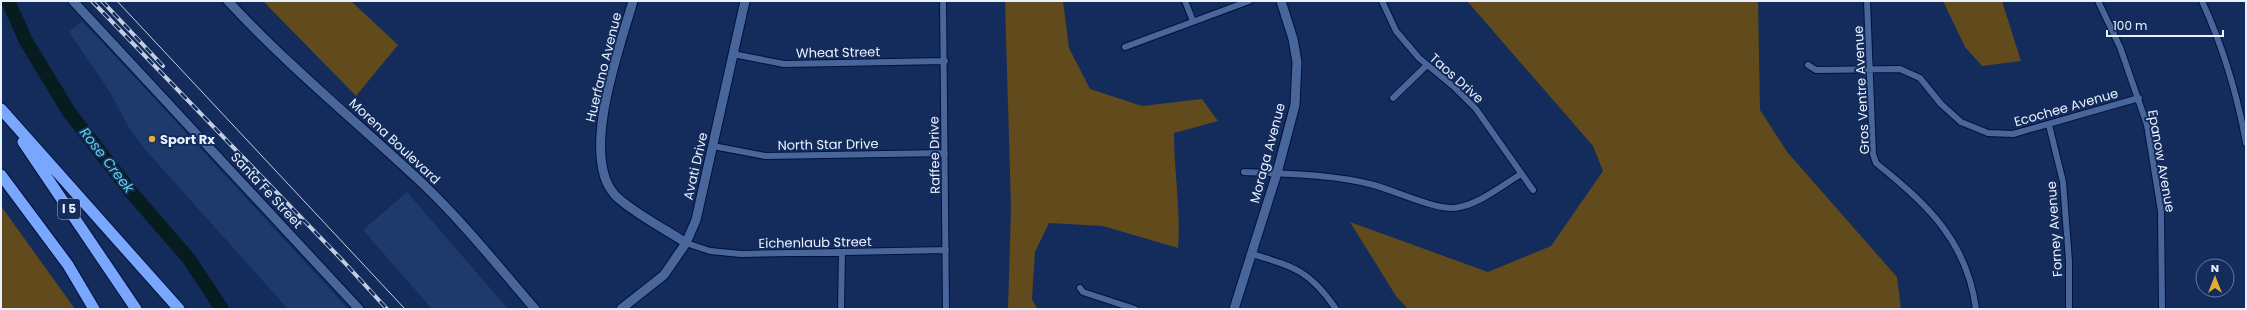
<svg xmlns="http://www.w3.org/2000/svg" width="2247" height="310" font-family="Poppins,sans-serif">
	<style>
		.built { fill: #1e396c }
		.green { fill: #614a1b }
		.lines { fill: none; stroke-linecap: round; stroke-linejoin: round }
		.river { stroke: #061c1e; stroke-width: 14 }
		.street-casing { stroke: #00113e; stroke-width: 8 }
		.secondary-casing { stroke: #00113e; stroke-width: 11 }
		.highway-casing { stroke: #00113e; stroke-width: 13 }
		.street { stroke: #49669a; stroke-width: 6 }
		.secondary { stroke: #49669a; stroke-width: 9 }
		.highway { stroke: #78a7fd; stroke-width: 11 }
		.tram { stroke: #c4cee1; stroke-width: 1 }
		.rail-casing { stroke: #c4cee1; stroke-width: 4 }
		.rail { stroke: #132c5b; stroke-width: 2.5; stroke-dasharray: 8; stroke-linecap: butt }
		.poi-dot { fill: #e5ad35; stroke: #132c5b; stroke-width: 1.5 }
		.labels { text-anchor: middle; stroke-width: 4; stroke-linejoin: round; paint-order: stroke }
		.shield { fill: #132c5b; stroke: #aab6cd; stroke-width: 1 }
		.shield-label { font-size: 12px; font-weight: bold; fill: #eaf1fe }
		.street-label { font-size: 13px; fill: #eaf1fe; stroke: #132c5b }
		.poi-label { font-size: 13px; font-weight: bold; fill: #eaf1fe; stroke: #132c5b; text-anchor: start }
		.water-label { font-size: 14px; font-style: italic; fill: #61d3db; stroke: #132c5b }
	</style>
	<rect width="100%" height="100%" fill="#132c5b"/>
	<!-- built -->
	<path class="built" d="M82 21 142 85 348 309H288L142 146 128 126 108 89 69 32Z
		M407 192 508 309H432L363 230Z"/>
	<!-- green -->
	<path class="green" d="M263 1H351L398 45 356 96Z
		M1005 1H1063L1069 48 1090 89 1142 106 1202 99 1218 121 1174 133C1174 172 1181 209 1178 248L1103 226 1049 223 1035 252 1032 299 1037 309H1008L1011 208Z
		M1467 1H1758L1760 110 1788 153 1897 277 1901 309H1408L1396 296 1350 222 1488 272 1551 246 1603 171 1593 146Z
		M1943 1H2002L2021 61 1982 66 1965 47Z
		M1 206 75 309H1Z"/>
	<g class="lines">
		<!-- river -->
		<path class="river" d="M8 1 26 41 69 112 131 192 189 259 222 309"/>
		<defs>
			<path id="street" d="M943 1 946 309
				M1185 1 1193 21
				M1382 1 1396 31 1419 58 1454 87 1476 109 1533 190
				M1867 1 1873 154 1876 163C1927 204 1967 241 1976 309
				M2098 1 2120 47 2147 125 2161 211 2162 309
				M2202 1C2223 47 2237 93 2246 143
				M1125 47 1249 1
				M733 54 784 64 945 61
				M1808 65 1816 70 1900 69 1920 78 1941 104 1961 122 1988 133 2013 134 2139 98
				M1393 98 1427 65
				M2049 125 2063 182 2069 261V309
				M713 146 765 156 945 153
				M1244 172C1287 174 1332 174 1374 185 1395 191 1434 209 1454 208 1477 206 1501 186 1521 174
				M686 243 710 251 741 254 946 250
				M1252 254C1295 267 1310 271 1336 309
				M1080 288 1083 292 1135 309
				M841 309 842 252"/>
			<path id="secondary" d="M73 1 359 309
				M228 1C288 66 357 122 422 183 463 222 498 266 535 309
				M633 1C620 47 579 156 615 195 630 211 667 230 686 243
				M621 309 664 275 686 243 696 220 745 1
				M1234 309 1277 173 1295 105 1297 62 1293 39 1281 1"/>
			<path id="highway" d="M1 109 179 309
				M23 142 136 309
				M1 175 68 265 94 309"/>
		</defs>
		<!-- street casing -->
		<use href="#street" class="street-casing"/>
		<!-- secondary casing -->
		<use href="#secondary" class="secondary-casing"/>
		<!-- highway casing -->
		<use href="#highway" class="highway-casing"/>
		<!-- street -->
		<use href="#street" class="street"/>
		<!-- secondary -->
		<use href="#secondary" class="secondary"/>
		<!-- highway -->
		<use href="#highway" class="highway"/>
		<!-- tram -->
		<path class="tram" d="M117 1 405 309"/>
		<defs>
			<path id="rail" d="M92 1 343 261 387 309
				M102 1 163 66"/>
		</defs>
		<!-- rail casing -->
		<use href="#rail" class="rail-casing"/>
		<!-- rail -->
		<use href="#rail" class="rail"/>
	</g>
	<!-- markers -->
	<circle class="poi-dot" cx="152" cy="139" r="4"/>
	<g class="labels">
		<!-- shield labels -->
		<rect class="shield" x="58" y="199" width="22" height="20" rx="3"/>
		<g class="shield-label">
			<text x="69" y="213">I 5</text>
		</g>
		<!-- street labels -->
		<g class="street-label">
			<text transform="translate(838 52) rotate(-1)" y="5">Wheat Street</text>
			<text transform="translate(603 67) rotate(-76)" y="5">Huerfano Avenue</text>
			<text transform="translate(1457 78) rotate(42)" y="5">Taos Drive</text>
			<text transform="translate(1861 90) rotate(-93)" y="5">Gros Ventre Avenue</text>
			<text transform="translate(2066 107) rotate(-16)" y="5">Ecochee Avenue</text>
			<text transform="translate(395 141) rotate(43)" y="5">Morena Boulevard</text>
			<text transform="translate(828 144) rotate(-1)" y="5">North Star Drive</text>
			<text transform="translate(1267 153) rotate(-75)" y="5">Moraga Avenue</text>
			<text transform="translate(934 155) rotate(-91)" y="5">Raffee Drive</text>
			<text transform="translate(2162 161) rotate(80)" y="5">Epanow Avenue</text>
			<text transform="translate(695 166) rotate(-77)" y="5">Avati Drive</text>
			<text transform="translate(267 190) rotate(47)" y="5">Santa Fe Street</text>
			<text transform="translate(2054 229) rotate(-94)" y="5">Forney Avenue</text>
			<text transform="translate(815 242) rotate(-1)" y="5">Eichenlaub Street</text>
		</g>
		<!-- poi labels -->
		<g class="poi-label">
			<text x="160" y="144">Sport Rx</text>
		</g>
		<!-- water labels -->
		<g class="water-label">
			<text transform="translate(107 160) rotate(52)" y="5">Rose Creek</text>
		</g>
	</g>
	<!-- border -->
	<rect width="2247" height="310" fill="none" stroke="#eaf1fe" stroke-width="4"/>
	<!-- north arrow -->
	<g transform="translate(2215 278)"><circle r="19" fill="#132c5b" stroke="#697b9c"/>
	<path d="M0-3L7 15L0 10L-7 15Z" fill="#e5ad35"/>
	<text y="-6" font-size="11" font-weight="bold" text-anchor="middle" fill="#eaf1fe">N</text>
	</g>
	<!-- scale -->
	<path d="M2107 30v6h116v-6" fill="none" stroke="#eaf1fe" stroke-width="2"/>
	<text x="2113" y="30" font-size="12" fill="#eaf1fe" stroke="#132c5b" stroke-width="3" paint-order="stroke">100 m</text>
</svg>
